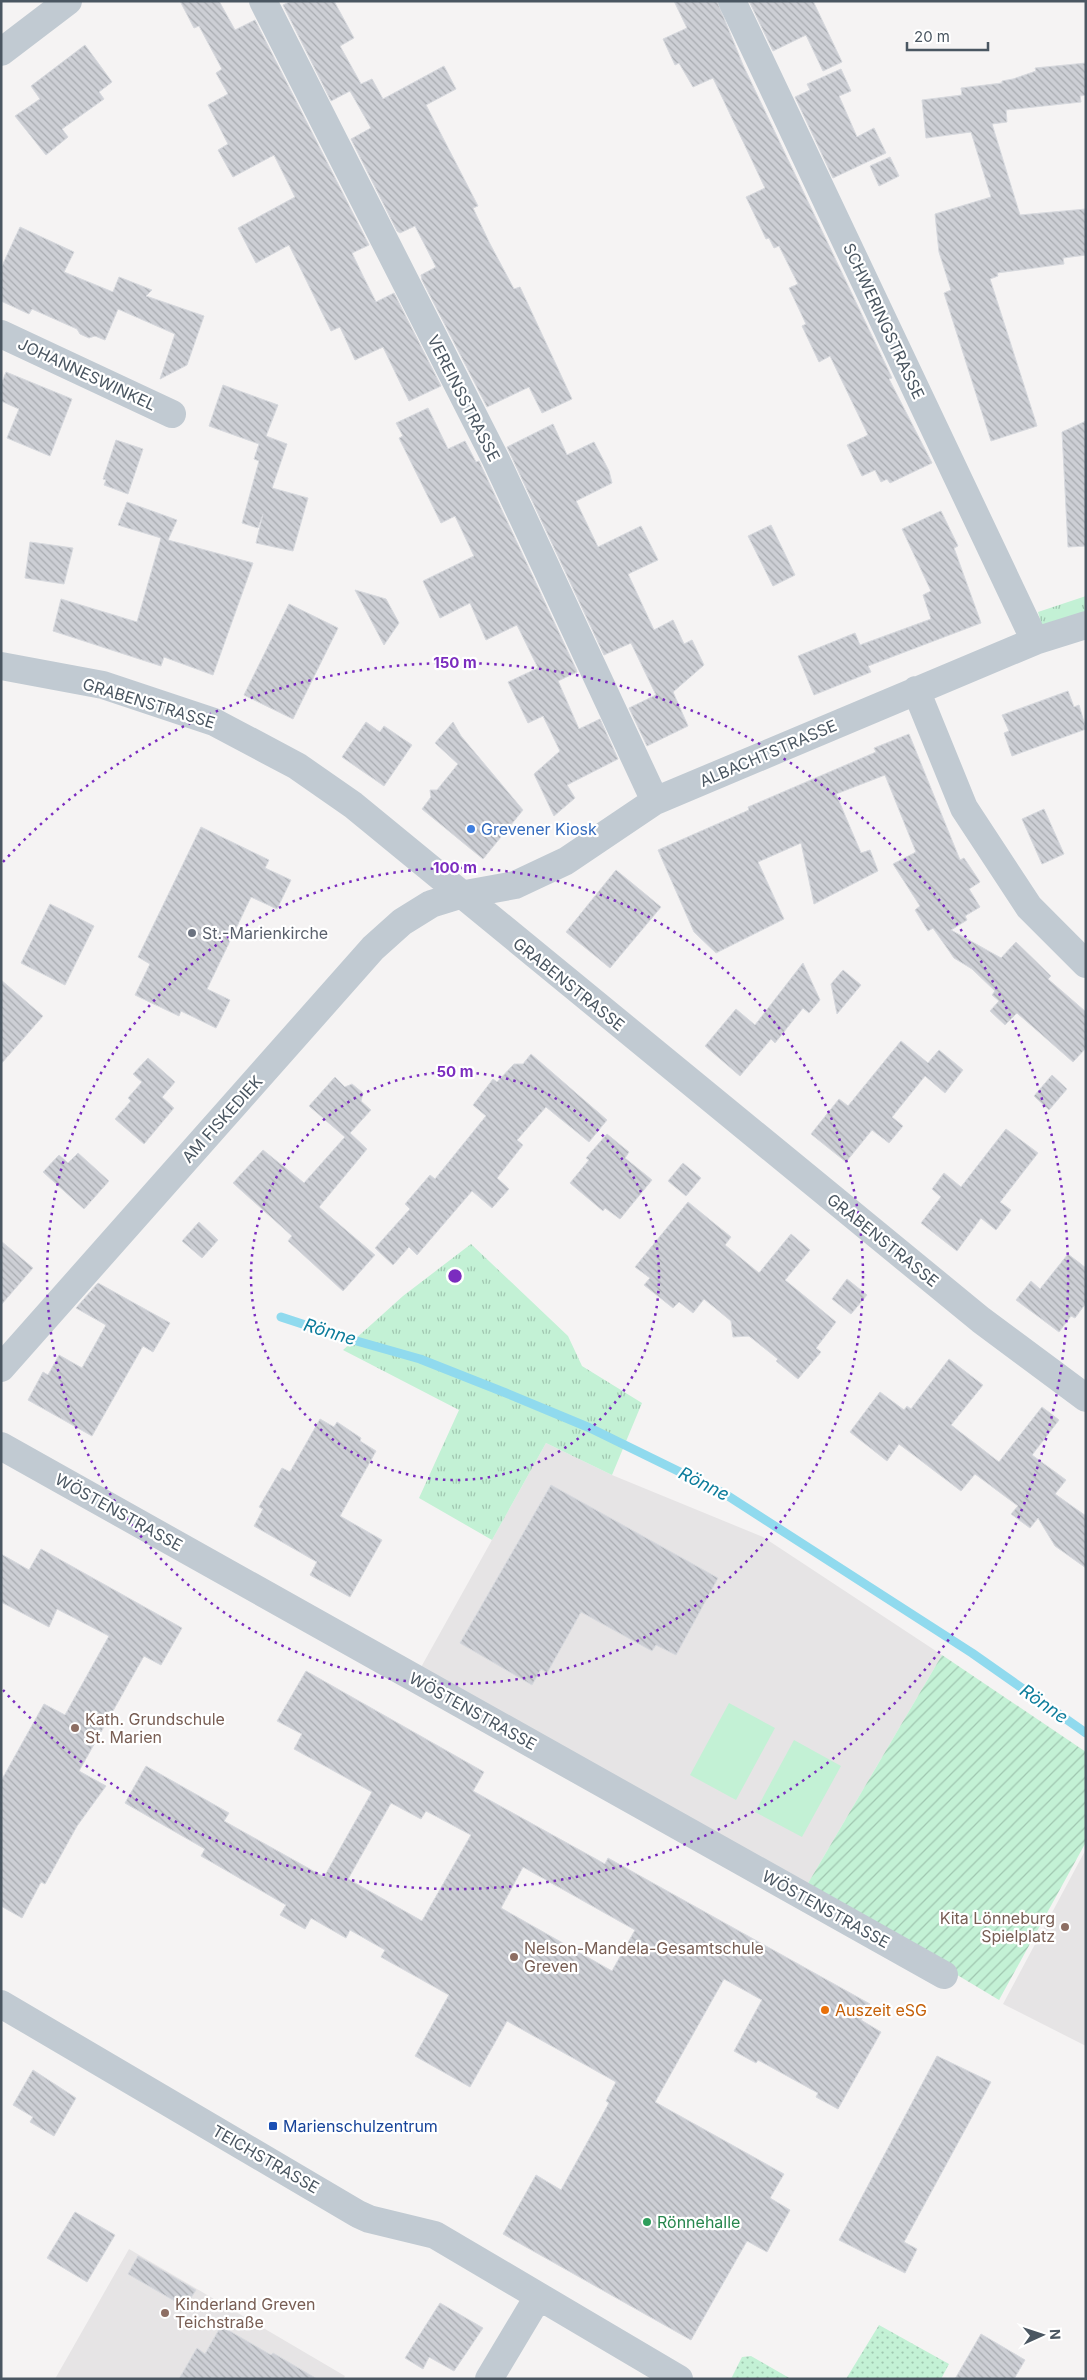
<svg xmlns="http://www.w3.org/2000/svg" width="1087" height="2380" font-family="Inter,sans-serif">
	<style>
		.education { fill: #e6e4e5 }
		.grass { fill: url(#grass-tufts) }
		.park { fill: url(#park-dots) }
		.garden { fill: url(#garden-furrows) }
		.pitch { fill: #c3f1d5 }
		.lines { fill: none; stroke-linecap: round; stroke-linejoin: round }
		.stream { stroke: #90daee; stroke-width: 9 }
		.building { fill: url(#building-back-hatch); stroke: #d7d9de; fill-rule: evenodd }
		.minor { stroke: #c1cad2; stroke-width: 28 }
		.ring { fill: none; stroke: #7b2cbf; stroke-width: 2.5; stroke-dasharray: 2.5 5 }
		.shop-dot { fill: #3f7fe0; stroke: #fff; stroke-width: 2 }
		.worship-dot { fill: #6b7280; stroke: #fff; stroke-width: 2 }
		.education-dot { fill: #8d6e63; stroke: #fff; stroke-width: 2 }
		.food-dot { fill: #e8710a; stroke: #fff; stroke-width: 2 }
		.transit-dot { fill: #1a4fb4; stroke: #fff; stroke-width: 2 }
		.leisure-dot { fill: #2e9e5b; stroke: #fff; stroke-width: 2 }
		.labels { text-anchor: middle; stroke-width: 4.5; stroke-linejoin: round; paint-order: stroke }
		.street-label { font-size: 16px; fill: #4a5661; stroke: #fff }
		.shop-label { font-size: 16px; fill: #366cbe; stroke: #fff; text-anchor: start }
		.worship-label { font-size: 16px; fill: #5b616d; stroke: #fff; text-anchor: start }
		.education-label { font-size: 16px; fill: #785e54; stroke: #fff; text-anchor: start }
		.food-label { font-size: 16px; fill: #c56008; stroke: #fff; text-anchor: start }
		.transit-label { font-size: 16px; fill: #164399; stroke: #fff; text-anchor: start }
		.leisure-label { font-size: 16px; fill: #27864d; stroke: #fff; text-anchor: start }
		.water-label { font-size: 18px; font-style: italic; fill: #0c7c9b; stroke: #fff }
		.centre { fill: #7b2cbf; stroke: #fff; stroke-width: 2.5 }
		.ring-label { font-size: 15px; text-anchor: middle; font-weight: bold; fill: #7b2cbf; stroke: #fff; stroke-width: 4.5; stroke-linejoin: round; paint-order: stroke }
	</style>
	<defs>
		<pattern id="grass-tufts" width="24" height="20" patternUnits="userSpaceOnUse" patternTransform="scale(1.25)"><rect width="24" height="20" fill="#c3f1d5"/><path d="M3 7l-1-3M5 7V3M7 7l1-3M15 17l-1-3M17 17v-4M19 17l1-3" fill="none" stroke="#a0c6b0"/></pattern>
		<pattern id="park-dots" width="8" height="8" patternUnits="userSpaceOnUse" patternTransform="scale(1.25)"><rect width="8" height="8" fill="#c3f1d5"/><path d="M2 2h.1M6 6h.1" fill="none" stroke="#a0c6b0" stroke-width="1.8" stroke-linecap="round"/></pattern>
		<pattern id="garden-furrows" width="10" height="10" patternUnits="userSpaceOnUse" patternTransform="scale(1.25)"><rect width="10" height="10" fill="#c3f1d5"/><path d="M-1 1l2-2M0 10L10 0M9 11l2-2" fill="none" stroke="#a0c6b0"/></pattern>
		<pattern id="building-back-hatch" width="6" height="6" patternUnits="userSpaceOnUse" patternTransform="scale(1.25)"><rect width="6" height="6" fill="#cdcfd5"/><path d="M-1 5l2 2M0 0l6 6M5-1l2 2" fill="none" stroke="#a8abb0"/></pattern>
	</defs>
	<rect width="100%" height="100%" fill="#f5f3f3"/>
	<!-- education -->
	<path class="education" d="M546 1443 612 1475 763 1537 942 1655 807 1885 420 1669Z
		M1086 1849V2046L1003 2004Z
		M129 2249 345 2376 343 2379H55Z"/>
	<!-- grass -->
	<path class="grass" d="M1086 596V612L1042 626 1038 612Z
		M471 1244 568 1336 582 1366 642 1403 612 1475 546 1443 492 1540 419 1498 459 1410 343 1350 403 1296Z"/>
	<!-- park -->
	<path class="park" d="M879 2325 949 2364 941 2379H846Z
		M751 2356 791 2379H731L742 2357Z"/>
	<!-- garden -->
	<path class="garden" d="M942 1655 1086 1752V1842L999 2000 807 1885Z"/>
	<!-- pitch -->
	<path class="pitch" d="M729 1703 775 1728 736 1800 690 1775Z
		M794 1740 841 1766 802 1837 755 1812Z"/>
	<g class="lines">
		<!-- stream -->
		<path class="stream" d="M281 1317 339 1336 420 1359 506 1393 590 1428 725 1494 972 1653 1086 1733"/>
	</g>
	<!-- building -->
	<path class="building" d="M180 1H219L235 30 255 20 369 245 352 253 364 278 376 302 394 293 441 386 409 401 383 347 355 360 340 327 331 331 289 245 256 263 238 228 295 197 274 155 233 177 218 150 228 144 208 105 228 94 216 73 222 69 199 26 194 28Z
		M291 1H334L354 38 340 46 361 84 372 79 383 99 444 66 456 89 426 105 478 206 473 208 489 242 514 289 520 287 572 399 542 413 529 387 487 407 422 280 421 275 436 267 415 226 400 233 397 231 351 139 371 128 350 91 331 101 283 5Z
		M674 1H717L743 65 892 378 889 379 932 463 890 483 887 479 881 482 875 470 862 476 847 445 868 435 830 356 819 362 802 326 806 324 789 288 798 284 779 246 774 248 769 238 766 239 746 197 765 188 713 78 693 87 679 63 675 65 663 39 687 28Z
		M749 1H813L842 62 823 71 806 35 773 51Z
		M85 45 112 82 99 92 104 99 62 129 68 137 46 155 15 116 40 99 31 86Z
		M1086 63V95L1080 96 1081 102 1006 110 1007 122 992 124 1020 215 1086 209V255L1063 258 1064 264 997 273 998 276 990 279 1037 426 991 441 944 293 951 290 939 252 935 214 991 197 971 132 926 138 922 100 962 95 961 88 1002 83V81L1013 79 1036 71 1035 68Z
		M841 69 851 91 839 96 857 137 874 128 886 153 833 178 795 97 810 90 807 84Z
		M890 157 899 176 879 186 870 166Z
		M20 227 74 252 64 272 113 292 119 277 152 290 146 296 204 316 187 365 160 379 175 334 118 309 105 340 95 336 89 338 80 334 77 329 32 309 29 314 1 301V268Z
		M6 372 72 399 50 456 7 438 19 409 1 401V385Z
		M223 385 278 405 266 436 287 444 272 488 308 498 293 551 256 543 263 514 258 528 242 523 259 461 254 459 259 444 209 426Z
		M428 408 448 449 465 441 476 462 479 461 576 669 577 672 558 681 579 729 600 719 618 759 567 785 575 798 554 816 534 774 560 751 543 716 528 723 508 682 538 668 517 625 486 640 470 603 440 618 423 581 474 556 455 516 441 523 399 438 403 436 396 423Z
		M1086 421V546L1068 547 1062 432Z
		M553 424 567 455 594 442 609 471 612 483 576 501 598 547 641 526 658 560 628 574 654 630 673 620 684 644 692 640 704 665 673 692 688 726 647 746 629 708 656 695 631 643 604 655 507 447Z
		M116 440 143 449 128 494 104 485 106 480 103 479Z
		M127 502 177 520 168 540 253 563 213 675 164 657 161 666 53 631 61 599 137 622 161 538 118 525Z
		M941 511 958 546 954 548 981 623 868 666 871 672 814 695 798 656 855 633 860 645 931 619 923 595 931 591 902 529Z
		M771 525 795 575 773 586 748 536Z
		M30 542 73 548 64 584 25 578Z
		M355 590 386 599 399 623 384 645Z
		M289 604 338 628 293 719 244 695Z
		M1068 691 1074 707 1079 705 1086 729 1012 756 1004 733 1009 731 1002 715Z
		M366 722 380 732 384 726 412 745 384 786 342 757Z
		M453 722 461 736 523 810 483 859 422 809 431 797 430 790H437L458 764 435 743Z
		M909 734 960 860 964 858 980 882 969 889 980 907 965 916 967 920 951 930 1001 958 1016 942 1051 976 1048 979 1086 1012V1048L1073 1062 1017 1013 1005 1025 990 1011 999 1001 992 995 995 991 972 969 954 958 933 928 928 931 915 910 920 906 893 864 916 852 885 775 836 794 861 853 870 850 878 871 814 904 801 843 758 862 784 919 716 953 694 932 658 850 749 810 748 807 876 752 874 748Z
		M1044 809 1064 854 1042 864 1022 819Z
		M201 827 269 860 265 868 291 880 277 909 251 897 207 989 230 1000 216 1028 181 1011 179 1016 135 995 150 964 138 957Z
		M616 870 661 907 610 968 566 932Z
		M50 904 94 926 65 985 21 963Z
		M803 963 820 1000 809 1013 803 1008 775 1043 771 1039 740 1076 705 1046 736 1009 755 1025Z
		M843 970 861 985 837 1014 831 984Z
		M1 980 43 1016 1 1064Z
		M901 1041 928 1063 939 1050 963 1070 945 1093 925 1076 892 1117 903 1126 889 1143 872 1130 846 1162 811 1134 839 1099 848 1106Z
		M531 1054 607 1120 589 1142 546 1107 517 1140 523 1145 497 1178 509 1189 492 1208 472 1191 417 1255 409 1247 393 1265 375 1248 410 1209 405 1204 430 1175 435 1179 486 1116 473 1105 493 1079 497 1082 514 1064H523Z
		M148 1058 175 1082 162 1097 174 1108 144 1144 115 1119 131 1101 128 1098 142 1082 133 1074Z
		M1052 1075 1067 1089 1049 1110 1034 1096Z
		M335 1077 345 1087 352 1084 363 1093 361 1101 371 1110 350 1133 367 1149 319 1207 375 1255 343 1291 288 1241 292 1236 233 1183 263 1150 304 1183 345 1137 309 1106Z
		M1006 1129 1038 1153 1000 1202 1011 1210 996 1230 981 1218 957 1251 921 1223 941 1197 932 1189 944 1173 961 1187Z
		M607 1134 629 1152 625 1158 652 1180 620 1219 605 1208 603 1211 570 1183 589 1160 586 1158Z
		M78 1153 109 1181 84 1209 43 1172 59 1155 68 1163Z
		M683 1163 701 1178 686 1196 668 1181Z
		M688 1202 731 1237 725 1245 759 1273 791 1234 810 1250 785 1280 836 1322 816 1348 821 1352 798 1379 776 1361 778 1359 749 1336 733 1337 731 1321 704 1299 693 1313 679 1302 673 1308 644 1285 650 1278 635 1267Z
		M199 1222 218 1240 202 1258 182 1241Z
		M1 1241 33 1268 1 1305Z
		M1068 1254 1086 1268V1303L1075 1318 1071 1316 1059 1332 1016 1300 1031 1281 1040 1289Z
		M847 1279 867 1295 851 1314 832 1299Z
		M98 1283 170 1323 153 1352 143 1346 92 1436 28 1400 43 1372 48 1375 59 1355 82 1368 106 1325 76 1308Z
		M949 1359 983 1385 951 1425 999 1462 1042 1407 1059 1420 1032 1455 1066 1480 1055 1494 1086 1516V1568L1055 1546 1038 1518 1030 1528 1011 1514 1018 1506 975 1474 961 1491 899 1444 887 1461 850 1432 880 1392 904 1410 907 1406 911 1409Z
		M320 1419 334 1427 337 1422 361 1438 360 1441 376 1451 340 1516 382 1540 350 1597 310 1575 317 1562 254 1526 263 1509 259 1507 282 1468 290 1472Z
		M551 1485 718 1578 676 1655 656 1645 652 1651 581 1612 547 1673 541 1669 532 1685 460 1643Z
		M41 1549 182 1628 161 1665 144 1656 79 1771 106 1786 77 1826 45 1884 41 1882 22 1918 1 1906V1781L44 1704 65 1715 109 1636 57 1609 49 1627 1 1602V1554L29 1570Z
		M306 1671 484 1772 473 1791 605 1864 608 1858 870 2004 861 2020 881 2032 838 2109 816 2097 818 2093 758 2060 756 2063 734 2051 762 2000 724 1979 655 2102 784 2174 770 2198 790 2210 767 2252 747 2241 691 2340 503 2234 536 2175 561 2190 609 2103 606 2101 616 2082 507 2021 470 2087 415 2056 449 1995 381 1957 385 1950 350 1930 346 1938 311 1918 305 1929 280 1915 286 1905 201 1856 205 1849 125 1803 146 1766 229 1813 224 1821 324 1877 372 1792 294 1749 302 1734 277 1721ZM391 1803 421 1819 426 1811 471 1835 422 1921 348 1879ZM523 1867 635 1930 612 1971 501 1908Z
		M937 2056 991 2082 904 2242 917 2249 905 2273 839 2240Z
		M33 2070 76 2098 54 2136 30 2122 33 2117 13 2105Z
		M75 2212 115 2235 87 2282 47 2258Z
		M138 2256 196 2290 185 2307 128 2274Z
		M440 2303 483 2328 454 2371 429 2357 423 2369 405 2358Z
		M221 2326 271 2355 273 2353 317 2379H179L197 2348 205 2354Z
		M981 2334 1025 2360 1014 2379H955Z"/>
	<g class="lines">
		<!-- minor -->
		<path class="minor" d="M263 1 496 460 655 801
			M732 1 1035 641
			M1 52 68 1
			M1 334 172 414
			M1 666 103 685 214 722 297 766 353 805 981 1320 1086 1398
			M916 690 964 808 1029 907 1086 964
			M1 1368 373 948 402 922 431 904 460 895 515 885 566 861 655 801 1035 641 1086 625
			M1 1446 944 1975
			M1 2004 358 2214 369 2219 435 2235 679 2379
			M489 2379 538 2297"/>
	</g>
	<!-- distance rings -->
	<g class="ring">
		<circle cx="455" cy="1276" r="204"/>
		<circle cx="455" cy="1276" r="408"/>
		<path d="M3 862A613 613 0 1 1 3 1690"/>
	</g>
	<!-- markers -->
	<circle class="shop-dot" cx="471" cy="829" r="5"/>
	<circle class="worship-dot" cx="192" cy="933" r="5"/>
	<g class="education-dot">
		<circle cx="75" cy="1728" r="5"/>
		<circle cx="1065" cy="1927" r="5"/>
		<circle cx="514" cy="1957" r="5"/>
		<circle cx="165" cy="2313" r="5"/>
	</g>
	<circle class="food-dot" cx="825" cy="2010" r="5"/>
	<rect class="transit-dot" x="268" y="2121" width="10" height="10" rx="2.5"/>
	<circle class="leisure-dot" cx="647" cy="2222" r="5"/>
	<g class="labels">
		<!-- street labels -->
		<g class="street-label">
			<text transform="translate(884 321) rotate(65)" y="6">SCHWERINGSTRASSE</text>
			<text transform="translate(87 374) rotate(25)" y="6">JOHANNESWINKEL</text>
			<text transform="translate(464 398) rotate(63)" y="6">VEREINSSTRASSE</text>
			<text transform="translate(149 703) rotate(17)" y="6">GRABENSTRASSE</text>
			<text transform="translate(768 753) rotate(-23)" y="6">ALBACHTSTRASSE</text>
			<text transform="translate(569 984) rotate(39)" y="6">GRABENSTRASSE</text>
			<text transform="translate(222 1119) rotate(-48)" y="6">AM FISKEDIEK</text>
			<text transform="translate(883 1240) rotate(39)" y="6">GRABENSTRASSE</text>
			<text transform="translate(119 1512) rotate(29)" y="6">WÖSTENSTRASSE</text>
			<text transform="translate(473 1711) rotate(29)" y="6">WÖSTENSTRASSE</text>
			<text transform="translate(826 1909) rotate(29)" y="6">WÖSTENSTRASSE</text>
			<text transform="translate(266 2159) rotate(30)" y="6">TEICHSTRASSE</text>
		</g>
		<!-- shop labels -->
		<g class="shop-label">
			<text x="481" y="835">Grevener Kiosk</text>
		</g>
		<!-- worship labels -->
		<g class="worship-label">
			<text x="202" y="939">St.-Marienkirche</text>
		</g>
		<!-- education labels -->
		<g class="education-label">
			<text x="85" y="1725">Kath. Grundschule<tspan x="85" dy="18">St. Marien</tspan></text>
			<text x="1055" y="1924" text-anchor="end">Kita Lönneburg<tspan x="1055" dy="18">Spielplatz</tspan></text>
			<text x="524" y="1954">Nelson-Mandela-Gesamtschule<tspan x="524" dy="18">Greven</tspan></text>
			<text x="175" y="2310">Kinderland Greven<tspan x="175" dy="18">Teichstraße</tspan></text>
		</g>
		<!-- food labels -->
		<g class="food-label">
			<text x="835" y="2016">Auszeit eSG</text>
		</g>
		<!-- transit labels -->
		<g class="transit-label">
			<text x="283" y="2132">Marienschulzentrum</text>
		</g>
		<!-- leisure labels -->
		<g class="leisure-label">
			<text x="657" y="2228">Rönnehalle</text>
		</g>
		<!-- water labels -->
		<g class="water-label">
			<text transform="translate(330 1332) rotate(17)" y="6">Rönne</text>
			<text transform="translate(704 1484) rotate(27)" y="6">Rönne</text>
			<text transform="translate(1044 1704) rotate(35)" y="6">Rönne</text>
		</g>
	</g>
	<circle cx="455" cy="1276" r="8" class="centre"/>
	<g class="ring-label">
		<text x="455" y="668">150 m</text>
		<text x="455" y="873">100 m</text>
		<text x="455" y="1077">50 m</text>
	</g>
	<!-- border -->
	<rect width="1087" height="2380" fill="none" stroke="#4a5661" stroke-width="5"/>
	<!-- north arrow -->
	<g transform="translate(1042 2335) rotate(87)" stroke="#ffffff" stroke-width="4" paint-order="stroke">
	<path d="M0-4L9 19L0 12L-9 19Z" fill="#4a5661"/>
	<text y="-8" font-size="14" font-weight="bold" text-anchor="middle" fill="#4a5661">N</text>
	</g>
	<!-- scale -->
	<path d="M907 42v8h81v-8" fill="none" stroke="#4a5661" stroke-width="2.5"/>
	<text x="914" y="42" font-size="15" fill="#4a5661" stroke="#ffffff" stroke-width="4" paint-order="stroke">20 m</text>
</svg>
